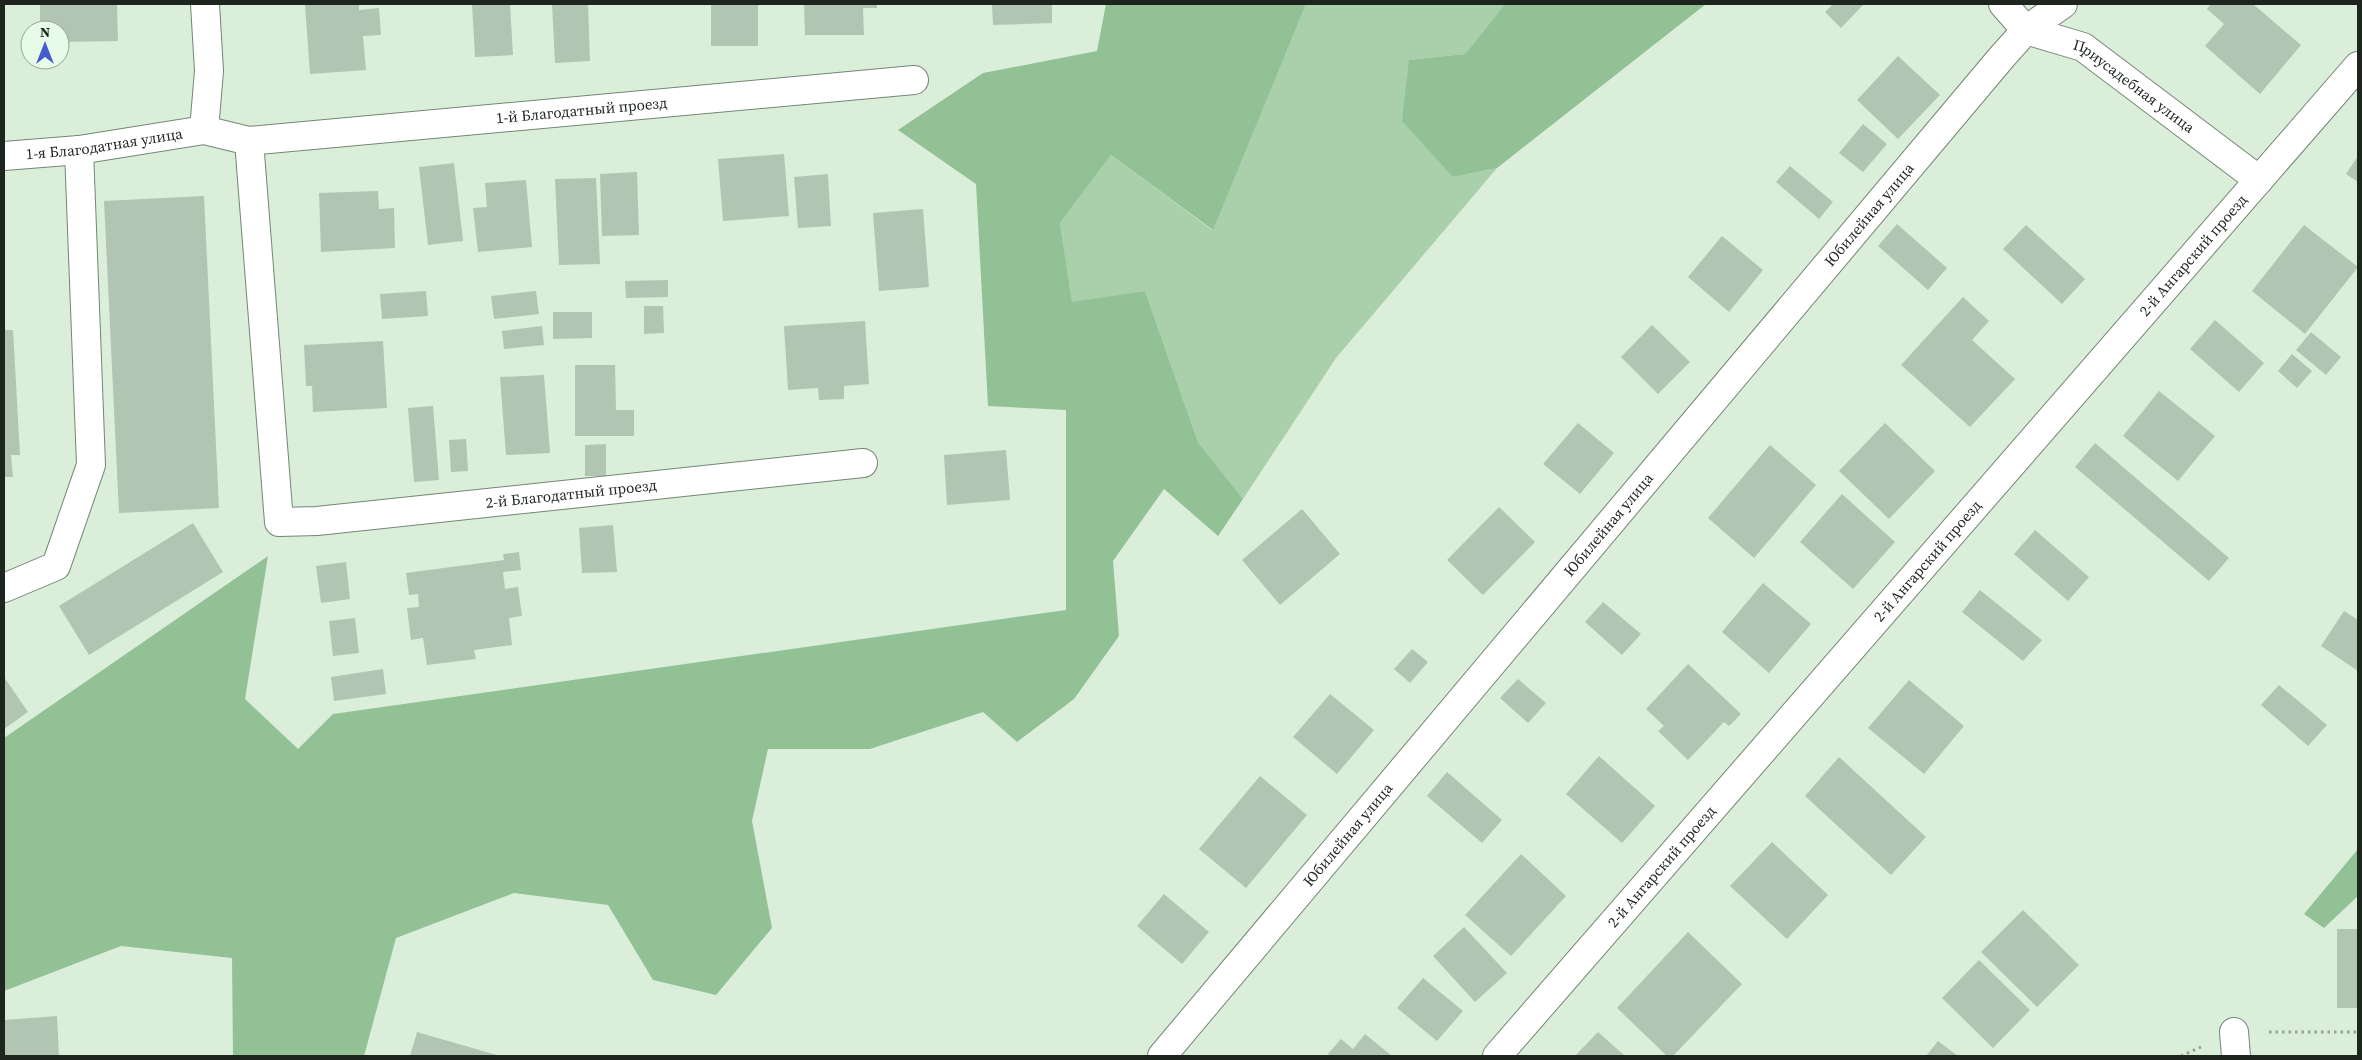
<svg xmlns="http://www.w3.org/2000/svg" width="2362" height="1060" font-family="'Source Serif 4',serif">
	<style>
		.green { fill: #a9cfab }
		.forest { fill: #93c196 }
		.building { fill: #b2c5b3 }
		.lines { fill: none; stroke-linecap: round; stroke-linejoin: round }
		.minor-casing { stroke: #748675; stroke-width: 30 }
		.path { stroke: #93a293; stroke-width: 3; stroke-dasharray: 2.5 4; stroke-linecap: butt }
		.minor { stroke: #fff; stroke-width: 28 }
		.labels { text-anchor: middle; stroke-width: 4.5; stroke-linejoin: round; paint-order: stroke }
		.street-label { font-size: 15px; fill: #1e251e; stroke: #e7fbe8 }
	</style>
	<rect width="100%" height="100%" fill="#daeeda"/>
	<!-- green -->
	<path class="green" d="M1306 4H1505L1465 54 1409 60 1453 177 1497 168 1336 358 1243 499 1198 442 1145 291 1072 303 1060 223 1111 155 1212 230Z"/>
	<!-- forest -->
	<path class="forest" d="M1106 4H1306L1213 230 1111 155 1060 223 1072 302 1145 291 1198 442 1243 499 1218 536 1164 489 1113 561 1119 636 1074 699 1017 742 983 712 870 749H768L752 821 772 928 716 995 653 980 608 905 514 893 396 938 364 1056H233L232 958 121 946 4 991V738L268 556 245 699 298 749 333 714 1066 610V410L988 406 976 184 898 130 983 73 1097 51Z
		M1505 4H1706L1497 168 1453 177 1402 121 1409 60 1465 54Z
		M2358 849V896L2324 928 2304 914Z"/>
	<!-- building -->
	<path class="building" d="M40 4H117L118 41 60 42V30H40Z
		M305 4H359V10L379 8 381 35 363 36 366 70 310 74Z
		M472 4H510L513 55 475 57Z
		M552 4H588L590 61 555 63Z
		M711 4H758V46H711Z
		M804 4H877V8H863L864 35H805Z
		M992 4H1052V23L993 25Z
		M1833 4H1864L1841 28 1825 12Z
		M2211 4H2253L2301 45 2260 94 2205 46 2224 24 2207 9Z
		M1898 56 1940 95 1898 139 1857 100Z
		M1863 124 1887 144 1863 172 1839 153Z
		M784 154 789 216 723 221 718 159Z
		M2358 156V182L2346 174Z
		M454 163 463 241 428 245 419 167Z
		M1790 166 1833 202 1819 219 1776 182Z
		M637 172 639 235 602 236 600 174Z
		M828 174 831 226 798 228 794 177Z
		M596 178 600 264 559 265 555 179Z
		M526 180 532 247 478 252 473 208 487 207 485 183Z
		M378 191 379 209 394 208 395 248 321 252 319 193Z
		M204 196 219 508 119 513 104 201Z
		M923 209 929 287 879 291 873 213Z
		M1897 224 1947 268 1928 290 1878 246Z
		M2026 225 2085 279 2062 304 2003 249Z
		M2304 225 2358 267 2305 334 2252 291Z
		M1722 236 1763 270 1729 312 1688 277Z
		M668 280V297L626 298 625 281Z
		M426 291 428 316 382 319 380 294Z
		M536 291 539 314 494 319 491 296Z
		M1963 297 1989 321 1972 340 2015 379 1970 427 1901 365Z
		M644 306H663L664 333 644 334Z
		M553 312H592V338L553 339Z
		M2215 320 2264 363 2239 392 2190 349Z
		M865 321 869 384 844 386V399L819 400 818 388 788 390 784 326Z
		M1652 325 1690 362 1658 394 1621 357Z
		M542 326 544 345 504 349 502 331Z
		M4 330H13L20 455H11L13 477H4Z
		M2311 332 2341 357 2326 375 2296 350Z
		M383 341 387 408 313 412 312 386H306L304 345Z
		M2292 354 2312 371 2297 388 2278 371Z
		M575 365H615L616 410H634V436H575Z
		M544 375 550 453 506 455 500 377Z
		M2159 391 2215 436 2178 481 2123 436Z
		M433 406 439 480 414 482 408 408Z
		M1578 423 1614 453 1580 494 1543 464Z
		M1885 423 1935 471 1889 519 1839 471Z
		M466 439 468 471 451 472 449 440Z
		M2095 443 2229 558 2209 581 2075 467Z
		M606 444V476H585V445Z
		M1770 445 1816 485 1754 558 1708 518Z
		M1006 450 1010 500 947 505 944 455Z
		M1842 494 1895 542 1853 589 1800 542Z
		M1499 507 1535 542 1483 595 1447 560Z
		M1302 509 1340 554 1280 605 1242 560Z
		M193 523 223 572 89 655 59 606Z
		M613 525 617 572 582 573 579 528Z
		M2035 530 2089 577 2068 601 2014 554Z
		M519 552 521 570 503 572 505 589 518 587 522 616 509 618 512 645 474 650 476 659 427 665 423 638 411 640 407 608 419 607 418 594 409 595 406 573 504 560 503 554Z
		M346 562 350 599 321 603 316 566Z
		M1763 583 1811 624 1769 673 1722 632Z
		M1980 590 2042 640 2023 661 1962 612Z
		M1603 602 1641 634 1622 655 1585 622Z
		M2344 611 2358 620V671L2321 646Z
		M355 618 359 653 333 656 329 621Z
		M1412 649 1428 662 1410 683 1394 669Z
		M1688 664 1741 714 1729 726 1724 722 1688 760 1658 731 1664 726 1646 709Z
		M383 669 386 694 334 701 331 677Z
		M4 677 28 712 4 729Z
		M1518 679 1546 703 1528 723 1500 698Z
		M1909 680 1964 726 1924 774 1868 728Z
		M2279 685 2327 725 2308 746 2261 705Z
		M1330 694 1374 730 1337 774 1293 737Z
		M1599 756 1655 806 1622 843 1566 794Z
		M1839 757 1926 837 1891 875 1805 796Z
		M1447 772 1502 820 1482 843 1427 796Z
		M1260 776 1307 815 1246 888 1199 849Z
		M1772 842 1828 895 1787 939 1730 886Z
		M1521 854 1566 896 1511 956 1465 915Z
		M1164 894 1209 932 1182 964 1137 926Z
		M2023 910 2079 965 2037 1007 1981 952Z
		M1464 927 1507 973 1475 1002 1433 956Z
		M2337 929H2358V1008H2337Z
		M1688 932 1742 984 1673 1056H1667L1617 1008Z
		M1979 960 2030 1010 1993 1048 1942 998Z
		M1423 978 1463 1011 1437 1041 1397 1008Z
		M57 1016 59 1056H4V1020Z
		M417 1032 500 1056H410Z
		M1598 1032 1625 1056H1575Z
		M1365 1034 1392 1056H1331L1328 1054 1341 1039 1353 1049Z
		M1938 1041 1958 1056H1926Z"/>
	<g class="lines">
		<defs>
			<g id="minor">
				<path id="s1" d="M2003 4 2026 30 2083 47 2259 180"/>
				<path d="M204 130 209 71 205 4"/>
				<path id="s2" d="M249 141 914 80"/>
				<path id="s3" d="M4 156 79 150 204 130 249 141 279 522 317 521 863 463"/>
				<path d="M4 588 56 566 91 465 79 150"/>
				<path d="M2234 1032 2236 1056"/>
				<path id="s4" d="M1162 1056 2001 58 2026 30 2063 4"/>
				<path id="s5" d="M1497 1056 2358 66"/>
			</g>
		</defs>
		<!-- minor casing -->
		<use href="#minor" class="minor-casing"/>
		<!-- path -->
		<path class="path" d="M2269 1032H2358
			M2181 1056 2201 1047"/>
		<!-- minor -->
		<use href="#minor" class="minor"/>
	</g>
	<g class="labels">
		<!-- street labels -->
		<g class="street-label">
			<text dy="5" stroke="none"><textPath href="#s1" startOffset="158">Приусадебная улица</textPath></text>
			<text dy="5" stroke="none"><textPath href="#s2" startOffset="334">1-й Благодатный проезд</textPath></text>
			<text dy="5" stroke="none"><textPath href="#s3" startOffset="101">1-я Благодатная улица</textPath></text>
			<text dy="5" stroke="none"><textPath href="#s4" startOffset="1099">Юбилейная улица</textPath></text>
			<text dy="5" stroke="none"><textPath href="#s5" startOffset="1061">2-й Ангарский проезд</textPath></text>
			<text dy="5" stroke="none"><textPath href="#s3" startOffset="924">2-й Благодатный проезд</textPath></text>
			<text dy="5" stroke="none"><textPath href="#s4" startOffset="694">Юбилейная улица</textPath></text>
			<text dy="5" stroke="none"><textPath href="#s5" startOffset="656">2-й Ангарский проезд</textPath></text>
			<text dy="5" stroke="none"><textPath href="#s4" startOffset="289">Юбилейная улица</textPath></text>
			<text dy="5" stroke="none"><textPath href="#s5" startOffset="251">2-й Ангарский проезд</textPath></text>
		</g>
	</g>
	<!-- border -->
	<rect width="2362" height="1060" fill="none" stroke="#1e251e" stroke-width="10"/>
	<!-- north arrow -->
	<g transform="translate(45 45)"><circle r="24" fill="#e7fbe8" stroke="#97a597"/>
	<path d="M0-4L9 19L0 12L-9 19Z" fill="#455bcf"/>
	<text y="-8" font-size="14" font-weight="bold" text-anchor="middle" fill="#1e251e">N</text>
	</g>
</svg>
